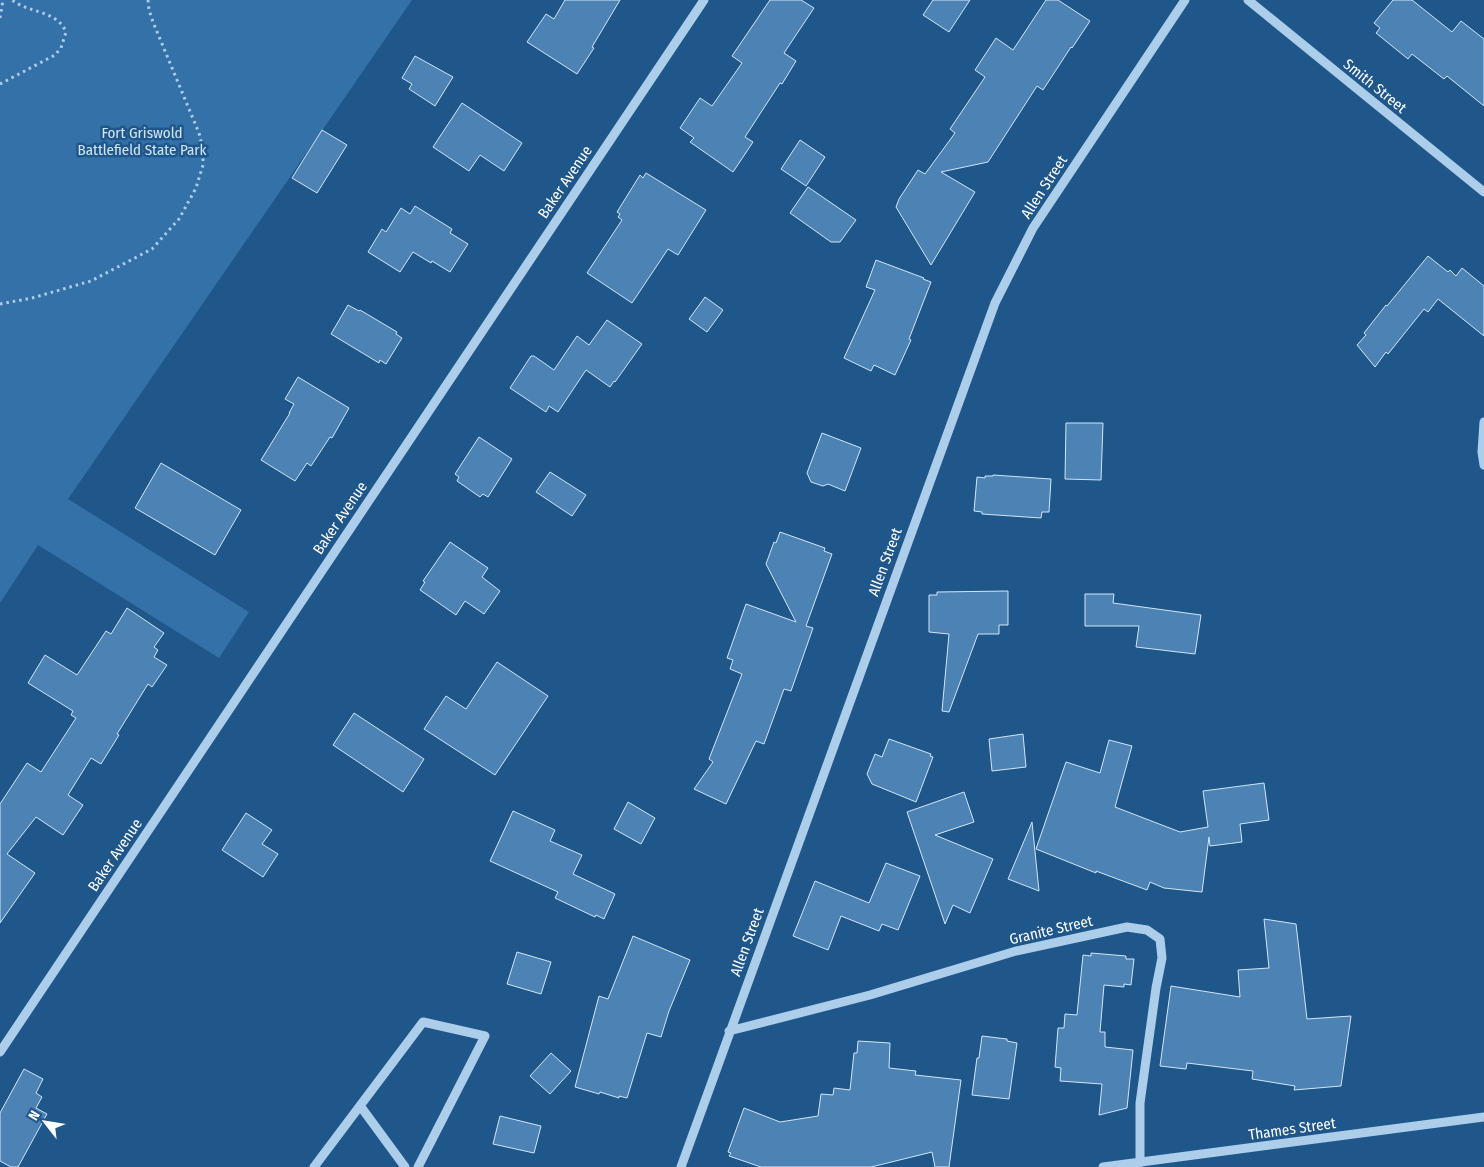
<svg xmlns="http://www.w3.org/2000/svg" width="1484" height="1167" font-family="'Fira Sans Condensed',sans-serif">
	<style>
		.green { fill: #3371a8 }
		.building { fill: #4c83b4; stroke: #d1e6f8 }
		.lines { fill: none; stroke-linecap: round; stroke-linejoin: round }
		.path { stroke: #acceeb; stroke-width: 3; stroke-dasharray: 2.5 4; stroke-linecap: butt }
		.minor { stroke: #acceeb; stroke-width: 9 }
		.labels { text-anchor: middle; stroke-width: 5; stroke-linejoin: round; paint-order: stroke }
		.street-label { font-size: 15px; fill: #fff; stroke: #20578a }
		.park-label { font-size: 15px; fill: #d1e6f8; stroke: #20578a }
	</style>
	<rect width="100%" height="100%" fill="#20578a"/>
	<!-- green -->
	<path class="green" d="M0 0H412L68 499 249 612 219 658 38 545 0 603Z"/>
	<!-- building -->
	<path class="building" d="M565 0H620L592 47 594 48 577 74 527 42 546 14 554 19Z
		M770 0H801L814 8 784 53 796 61 782 84 780 83 745 137 753 142 733 172 690 142 694 138 680 128 700 98 712 106 742 63 732 56Z
		M933 0H970L949 32 923 15Z
		M1046 0H1058L1090 21 1072 48 1071 47 1043 90 1037 86 988 162 941 172 975 192 931 265 896 207 899 199 918 170 925 174 955 133 950 129 985 77 975 70 996 38 1013 50Z
		M1393 0H1412L1452 32 1461 21 1484 39V106L1447 76 1444 79 1412 54 1408 59 1376 33 1380 28 1374 23Z
		M415 56 453 77 435 106 409 89 412 84 402 78Z
		M462 103 522 143 504 171 480 155 469 171 433 147Z
		M322 130 347 145 317 193 292 178Z
		M800 140 825 157 806 186 781 169Z
		M646 173 706 210 678 255 668 249 632 303 587 273 622 220 618 217 620 214 617 212 640 175 643 178Z
		M808 187 856 220 840 242H831L790 213Z
		M415 206 452 229 450 233 468 244 450 272 432 261 431 263 413 252 400 272 368 252 382 229 386 232 401 208 410 214Z
		M1428 256 1448 272 1450 270 1456 276 1462 268 1484 286V336L1438 299 1428 312 1424 309 1388 354 1386 352 1375 367 1357 345 1366 335 1364 333 1386 305 1387 306Z
		M876 260 924 278 923 279 931 282 909 339 911 340 895 375 874 365 871 371 844 358 875 290 866 287Z
		M705 297 723 310 707 332 689 319Z
		M348 305 359 311 360 310 397 332 396 334 402 338 386 364 380 360 379 363 331 334Z
		M607 320 642 344 615 382 614 381 610 387 586 370 558 412 549 406 546 412 510 388 531 356H534L554 370 577 336 589 345Z
		M298 377 349 408 332 438 330 437 311 466 307 463 295 481 261 460 290 413H289L294 404 285 399Z
		M1066 423H1103L1101 480 1065 479Z
		M822 433 861 448 845 491 828 484 823 486 811 482 807 473Z
		M479 437 512 459 488 497 483 494 480 497 457 481 459 477 455 474Z
		M161 463 241 510 215 555 135 508Z
		M550 472 586 495 572 516 536 492Z
		M993 475 1051 479 1049 512H1042L1041 518 982 514V512L974 511 977 477 985 478V476H993Z
		M780 532 825 548 824 551 832 554 806 626 813 628 791 691 784 689 764 744 756 741 726 804 694 789 713 762 709 759 742 674 730 669 733 660 727 658 746 604 796 622 766 564 774 542 776 543Z
		M450 542 488 568 482 577 500 591 484 614 465 601 456 615 420 590 425 582 423 581Z
		M1008 591V625H999V634H978L949 712 942 711 949 634 929 632V595H937V592Z
		M1085 594H1114L1113 603 1201 615 1195 654 1136 647 1139 626H1085Z
		M127 608 164 633 154 647 158 650 154 657 167 665 152 687 148 684 117 734 119 735 101 764 91 758 68 795 83 805 63 835 36 817 7 854 35 873 0 923V804L27 763 41 772 76 718 71 715 73 711 28 683 45 655 77 675 106 631 111 634Z
		M497 662 548 696 495 775 424 729 446 696 466 709Z
		M354 713 424 759 403 792 333 745Z
		M1023 734 1026 767 992 771 989 739Z
		M889 739 931 754 930 756 933 757 916 802 872 784 867 774 875 754 882 757Z
		M1109 740 1132 746 1115 807 1180 832 1208 827 1203 791 1264 783 1269 820 1240 824 1242 842 1210 846 1209 837 1202 892 1164 888 1150 882 1147 890 1096 871V873L1036 849 1066 762 1100 773Z
		M964 792 974 822 935 835 993 859 970 913 953 905 945 924 907 812Z
		M628 802 655 818 641 844 614 829Z
		M513 811 555 830 550 841 582 855 573 874 615 894 604 919 596 915 595 917 555 898 558 892 490 861Z
		M246 813 272 830 262 844 278 854 263 877 222 850Z
		M1032 822 1039 891 1008 879Z
		M886 863 920 876 898 930 882 924 879 931 841 916 828 950 793 936 815 881 869 903Z
		M1264 919 1296 924 1307 1019 1351 1016 1341 1086 1294 1090 1295 1086 1252 1079 1253 1071 1187 1063 1186 1069 1160 1066 1171 986 1240 997 1238 970 1269 968Z
		M633 936 690 960 669 1011 661 1037 647 1033 627 1098 619 1096V1098L600 1092 599 1094 575 1087 599 996 608 999Z
		M517 952 551 962 541 994 507 984Z
		M1091 953 1126 956V959H1134L1131 985 1124 984V987L1104 985 1100 1032H1105V1047L1133 1050 1127 1108 1099 1115 1102 1084 1060 1081 1061 1068 1055 1067 1058 1028H1064L1065 1014 1077 1015 1083 955 1091 956Z
		M982 1036 1007 1039V1041L1017 1043 1009 1099 972 1095 977 1058H979Z
		M858 1041 890 1043 889 1068 916 1071 915 1075 961 1080 949 1167H935L932 1152 871 1167H761L729 1156 731 1153 728 1152 744 1108 780 1122 818 1116 821 1094 833 1095 834 1088 850 1090 854 1053H857Z
		M551 1053 571 1071 550 1094 530 1076Z
		M24 1069 43 1079 36 1093 42 1097 36 1108 47 1114 18 1167H11L0 1161V1113Z
		M500 1116 541 1126 534 1153 493 1144Z"/>
	<g class="lines">
		<!-- path -->
		<path class="path" d="M0 18 3 0
			M0 84 55 55 61 48 66 32C57 10 28 13 12 0
			M0 304 32 298 91 281 152 249 179 219 196 188 203 165V149L199 133 153 22 149 10 148 0"/>
		<!-- minor -->
		<path class="minor" d="M1248 0 1484 192
			M1484 422 1482 452 1484 465
			M729 1031 870 995 1016 951 1127 927 1147 930 1160 939 1162 958 1156 988 1140 1103V1163
			M0 1052 704 0
			M361 1107 405 1167
			M314 1167 423 1022 485 1036 418 1167
			M681 1167 995 303 1033 228 1185 0
			M1103 1167 1484 1117"/>
	</g>
	<g class="labels">
		<!-- street labels -->
		<g class="street-label">
			<text transform="translate(1375 86) rotate(39)" y="5">Smith Street</text>
			<text transform="translate(565 182) rotate(-56)" y="5">Baker Avenue</text>
			<text transform="translate(1044 187) rotate(-57)" y="5">Allen Street</text>
			<text transform="translate(340 518) rotate(-56)" y="5">Baker Avenue</text>
			<text transform="translate(885 562) rotate(-70)" y="5">Allen Street</text>
			<text transform="translate(115 855) rotate(-56)" y="5">Baker Avenue</text>
			<text transform="translate(1051 930) rotate(-13)" y="5">Granite Street</text>
			<text transform="translate(747 942) rotate(-70)" y="5">Allen Street</text>
			<text transform="translate(1292 1129) rotate(-8)" y="5">Thames Street</text>
		</g>
		<!-- park labels -->
		<g class="park-label">
			<text x="142" y="138">Fort Griswold<tspan x="142" dy="17">Battlefield State Park</tspan></text>
		</g>
	</g>
	<!-- north arrow -->
	<g transform="translate(45 1122) rotate(301)" stroke="#20578a" stroke-width="4" paint-order="stroke">
	<path d="M0-4L9 19L0 12L-9 19Z" fill="#ffffff"/>
	<text y="-8" font-size="14" font-weight="bold" text-anchor="middle" fill="#ffffff">N</text>
	</g>
</svg>
